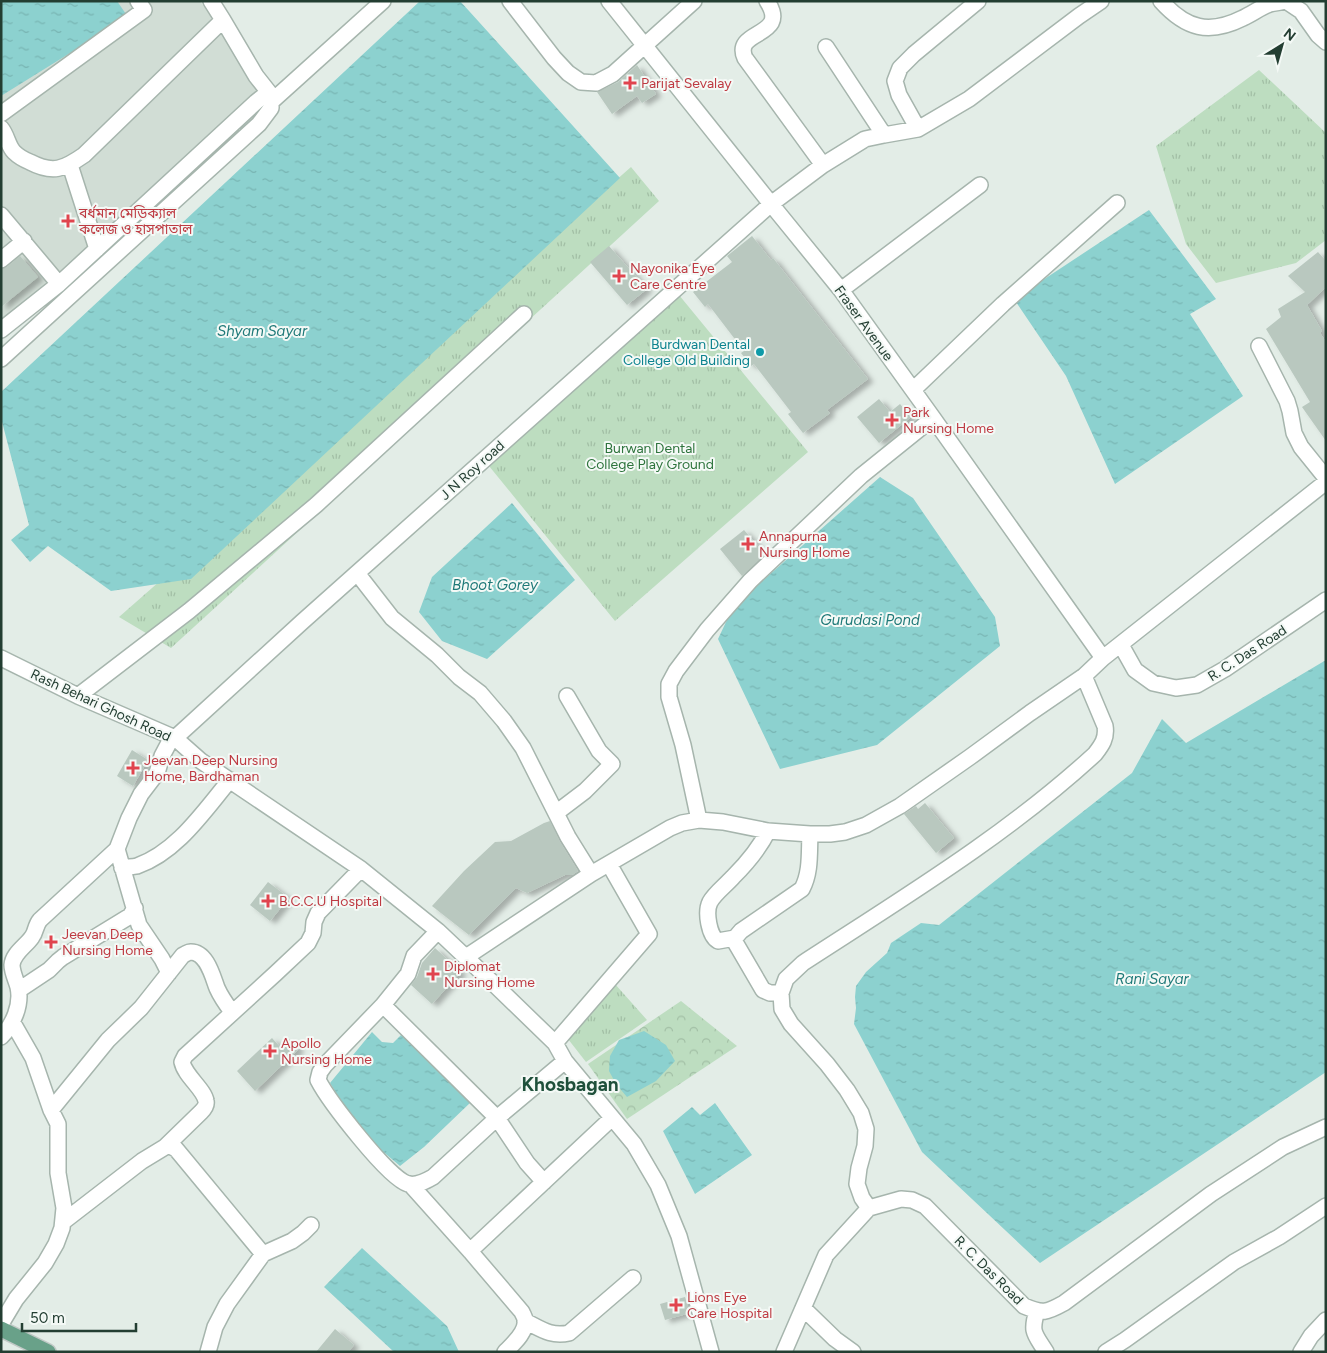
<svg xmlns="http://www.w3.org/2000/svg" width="1327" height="1353" font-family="Figtree,'Noto Sans Bengali',sans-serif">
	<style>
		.built { fill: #d1ddd5 }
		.forest { fill: url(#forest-crowns) }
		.park { fill: url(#park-tufts) }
		.water { fill: url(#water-ripples) }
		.building { fill: #b9c8bf; filter: url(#shadow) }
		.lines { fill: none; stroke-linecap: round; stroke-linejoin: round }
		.minor-casing { stroke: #a6b5ad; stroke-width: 18 }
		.major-casing { stroke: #c1c9c6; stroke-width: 18 }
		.minor { stroke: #fff; stroke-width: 15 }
		.major { stroke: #69a189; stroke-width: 15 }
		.health-dot { fill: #e0444e; stroke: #f4f9f6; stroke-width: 2 }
		.culture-dot { fill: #0f9aa8; stroke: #f4f9f6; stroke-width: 2 }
		.labels { text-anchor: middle; stroke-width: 4; stroke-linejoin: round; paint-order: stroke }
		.health-label { font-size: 14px; fill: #be3a42; stroke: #f4f9f6; text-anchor: start }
		.street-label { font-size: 14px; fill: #233e32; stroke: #f4f9f6 }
		.culture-label { font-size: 14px; fill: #0d838f; stroke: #f4f9f6; text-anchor: end }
		.park-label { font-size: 14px; fill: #2e743d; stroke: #f4f9f6 }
		.water-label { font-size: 15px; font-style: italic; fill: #1e7978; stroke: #f4f9f6 }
		.district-label { font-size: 19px; font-weight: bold; fill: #1f503b; stroke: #f4f9f6 }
	</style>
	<defs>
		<pattern id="forest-crowns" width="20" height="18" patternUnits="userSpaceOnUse" patternTransform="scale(1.25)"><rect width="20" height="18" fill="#bdddc0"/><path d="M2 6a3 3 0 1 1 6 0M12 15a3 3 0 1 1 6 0" fill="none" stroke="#a2bfa5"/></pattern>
		<pattern id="park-tufts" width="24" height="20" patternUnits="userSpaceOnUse" patternTransform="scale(1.25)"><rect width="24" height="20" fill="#bdddc0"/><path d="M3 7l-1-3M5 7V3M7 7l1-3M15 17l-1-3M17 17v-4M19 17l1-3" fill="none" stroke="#a2bfa5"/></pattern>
		<pattern id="water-ripples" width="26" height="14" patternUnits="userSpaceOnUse" patternTransform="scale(1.25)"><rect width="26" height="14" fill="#8cd1cf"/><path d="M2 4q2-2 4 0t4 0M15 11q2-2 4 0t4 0" fill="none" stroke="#78b4b2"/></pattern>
		<filter id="shadow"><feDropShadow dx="5.5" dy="3" stdDeviation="2.5" flood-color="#0004"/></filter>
	</defs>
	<rect width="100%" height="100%" fill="#e3ede7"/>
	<!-- built -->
	<path class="built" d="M1 1H200L265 91 266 102 1 340Z"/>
	<!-- forest -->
	<path class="forest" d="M681 1001 737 1046 627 1119 588 1064Z"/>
	<!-- park -->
	<path class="park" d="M1259 70 1326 133V240L1296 263 1216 283 1186 244 1156 146Z
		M631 167 659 201 171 648 119 617Z
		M679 295 808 452 615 621 489 466Z
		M615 984 647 1020 586 1062 568 1039Z"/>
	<!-- water -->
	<path class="water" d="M1 1H117L128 17 1 96Z
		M420 1H460L620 178 191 579 111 591 48 546 30 562 11 540 29 525 1 418V392Z
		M1149 210 1216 299 1190 314 1243 396 1115 484 1066 376 1014 299Z
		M880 477 913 498 995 617 1000 646 877 745 780 769 718 639 733 607Z
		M512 503 575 580 487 659 442 641 419 612 432 577Z
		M1326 660V1072L1040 1263 922 1152 854 1024 856 1008 855 997 856 986 866 972 887 953 891 943 921 923 939 925 1132 773 1162 719 1186 743Z
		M644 1031 666 1045 675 1061 656 1081 627 1097 616 1084 609 1071 610 1056 619 1040Z
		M372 1032 382 1042 393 1043 403 1033 471 1102 424 1147 400 1166 374 1144 334 1102 338 1096 330 1083Z
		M715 1103 752 1155 695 1194 663 1131 692 1107 700 1115Z
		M362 1248 447 1326 459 1352H394L324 1287Z"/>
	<!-- building -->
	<path class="building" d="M637 65 656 94 642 103 637 96 612 114 597 92 618 82Z
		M752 236 771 260 773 258 868 379 827 410 830 413 803 433 788 414 791 412 754 364 751 366 741 353 744 351 708 304 705 307 693 292 732 262 727 256Z
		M609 246 647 289 627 305 590 262Z
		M1318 252 1326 261V287L1307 305 1322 331 1320 333 1326 342V441L1302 407 1310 402 1266 329 1281 317 1278 309 1305 292 1288 276Z
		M20 256 38 277 1 307V269L7 267Z
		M879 399 890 412 900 404 911 417 879 443 857 417Z
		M744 530 765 554 742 576 720 549Z
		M132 750 148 760 133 786 117 776Z
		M925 803 954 838 936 853 904 814 916 806 918 809Z
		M550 821 560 842 578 871 572 875H565L527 893 516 888 469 935 432 906 464 871 495 842 511 841 544 823Z
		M268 882 289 898 270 921 250 905Z
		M435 948 461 972 432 1004 411 985 417 977 422 963Z
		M272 1038 280 1047 289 1039 299 1049 255 1091 237 1071Z
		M685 1297 690 1313 665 1320 660 1304Z
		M335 1329 354 1345 348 1352H316Z"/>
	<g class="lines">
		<defs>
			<path id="minor" d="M211 1 223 20 256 76 271 95
				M510 1 554 58 568 73 581 82 596 83 613 74 694 1
				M609 1 771 204 841 290 933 418 1103 658
				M767 1C791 38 732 29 745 58L823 165
				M1161 1C1186 29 1209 35 1243 18 1252 14 1261 7 1270 4 1275 3 1281 2 1286 1L1301 11 1318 35 1326 42
				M826 47 884 135
				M271 102 383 1
				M1 114 144 10 138 1
				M1 128C7 135 8 146 14 152 18 156 25 160 30 162 53 174 64 169 84 155L223 20
				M918 129 899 95 895 81 900 68 914 54 978 1
				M70 165 97 249
				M1 215 59 284
				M1 260 24 241
				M841 290 980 185
				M1 330 59 284 256 102 261 98 271 95V108L259 124 1 359
				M1259 346 1287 401 1290 411 1294 433 1301 447 1326 478
				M913 390 1003 304 1117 203
				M357 573 392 618 437 655 459 677 480 693 504 721 523 748 568 837 591 874
				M1121 645 1135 670 1153 683 1176 688 1197 685 1225 669 1326 600
				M1 658 78 696 175 738 201 761 361 869 438 931 494 984 555 1043 565 1061 634 1144 658 1185 679 1236 711 1352
				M78 696 189 611 316 505 524 314
				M175 738 302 622 771 204 823 165 865 139 884 135 918 129 969 99 1079 16 1101 1
				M556 813 585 791 612 764 599 751 567 696
				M699 820 683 745 669 697V684L676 671 707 630 750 581 861 476 933 418
				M122 868C127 867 132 867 137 866 177 852 204 811 230 780
				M438 931 414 956 408 974 383 1005 325 1065 320 1072 318 1080C329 1101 388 1178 408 1184 417 1186 426 1181 433 1177L497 1118 565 1061
				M735 938 718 941C709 936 705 912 710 902 715 893 726 885 733 877 747 863 759 849 768 831
				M466 957 591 874 670 828 682 823 699 820 723 822 768 831 810 834H830L845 832 866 825 900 806 970 757 1030 713 1084 676 1103 658 1326 482
				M169 973 162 959 139 925 117 849 129 818 141 794 157 773 162 756 172 737
				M19 990 49 970 58 961 63 957 130 916 135 908
				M781 993H770L763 990 735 942V938L741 931 802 889C811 872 809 853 810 834
				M383 1005 497 1118 527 1163 544 1182
				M1 1037C13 1025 22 1005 18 987 16 980 12 972 12 965 13 953 26 946 32 937 36 932 35 926 40 920L117 849
				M555 1043 649 934 609 864
				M51 1110 108 1040 141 1008 183 955C186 954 188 952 190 952 207 951 213 978 217 988 221 997 226 1004 232 1012
				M165 1147 201 1112C204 1109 207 1105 206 1101 204 1089 185 1076 182 1062L185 1056 275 974 308 943 313 933 314 922 318 913 361 869
				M410 1184 470 1251 522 1312C523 1315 525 1317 525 1320 527 1332 513 1344 505 1352
				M869 1208 862 1198 857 1184 859 1168 865 1146 866 1129 861 1113 847 1090 827 1064 791 1024 782 1009 781 993 786 979 803 963C903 898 1007 835 1095 754 1102 745 1107 738 1105 726L1084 676
				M63 1222 142 1161 165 1147 170 1146 176 1149 263 1254
				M470 1251 612 1118
				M803 1308 835 1339 853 1352
				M1037 1311C1030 1333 1035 1334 1046 1352
				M525 1321C541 1329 551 1337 569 1333L633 1278
				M1 1324 16 1299 45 1263 56 1244 62 1228 64 1208 58 1173V1124L51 1110 33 1058 13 1023
				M208 1352 215 1327 227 1304 263 1254 292 1241 303 1233 311 1225
				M784 1352 826 1255 869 1208 901 1199 912 1200 925 1206 1024 1306C1043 1314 1046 1313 1064 1303L1211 1194 1283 1147 1326 1127
				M1106 1352 1125 1340 1234 1262 1279 1237 1326 1206
				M1301 1352 1311 1336 1326 1320"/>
			<path id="major" d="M1 1329 48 1352"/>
		</defs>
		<!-- minor casing -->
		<use href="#minor" class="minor-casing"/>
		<!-- major casing -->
		<use href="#major" class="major-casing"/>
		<!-- minor -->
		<use href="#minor" class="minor"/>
		<!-- major -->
		<use href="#major" class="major"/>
	</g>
	<!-- markers -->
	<g class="health-dot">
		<path d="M627.5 75.5h5v5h5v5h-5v5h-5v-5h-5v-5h5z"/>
		<path d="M65.5 213.5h5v5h5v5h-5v5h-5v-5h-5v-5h5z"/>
		<path d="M616.5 268.5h5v5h5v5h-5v5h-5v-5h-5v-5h5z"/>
		<path d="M889.5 412.5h5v5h5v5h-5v5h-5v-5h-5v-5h5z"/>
		<path d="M745.5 536.5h5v5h5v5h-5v5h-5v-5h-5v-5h5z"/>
		<path d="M130.5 760.5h5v5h5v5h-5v5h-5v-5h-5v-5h5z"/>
		<path d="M265.5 893.5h5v5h5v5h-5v5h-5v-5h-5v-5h5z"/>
		<path d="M48.5 934.5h5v5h5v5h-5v5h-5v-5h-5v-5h5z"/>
		<path d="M430.5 966.5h5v5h5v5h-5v5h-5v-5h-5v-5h5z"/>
		<path d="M267.5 1043.5h5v5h5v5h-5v5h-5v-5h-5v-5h5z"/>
		<path d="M673.5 1297.5h5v5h5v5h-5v5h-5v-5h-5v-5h5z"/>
	</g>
	<circle class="culture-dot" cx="760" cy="352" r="5"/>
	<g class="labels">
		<!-- health labels -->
		<g class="health-label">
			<text x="641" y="88">Parijat Sevalay</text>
			<text x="79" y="218">বর্ধমান মেডিক্যাল<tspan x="79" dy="16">কলেজ ও হাসপাতাল</tspan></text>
			<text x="630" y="273">Nayonika Eye<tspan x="630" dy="16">Care Centre</tspan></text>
			<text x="903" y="417">Park<tspan x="903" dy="16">Nursing Home</tspan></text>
			<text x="759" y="541">Annapurna<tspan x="759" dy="16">Nursing Home</tspan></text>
			<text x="144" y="765">Jeevan Deep Nursing<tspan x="144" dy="16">Home, Bardhaman</tspan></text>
			<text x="279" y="906">B.C.C.U Hospital</text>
			<text x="62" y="939">Jeevan Deep<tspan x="62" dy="16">Nursing Home</tspan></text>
			<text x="444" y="971">Diplomat<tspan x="444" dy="16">Nursing Home</tspan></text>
			<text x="281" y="1048">Apollo<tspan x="281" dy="16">Nursing Home</tspan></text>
			<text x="687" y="1302">Lions Eye<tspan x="687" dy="16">Care Hospital</tspan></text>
		</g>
		<!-- street labels -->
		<g class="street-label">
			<text transform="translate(864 323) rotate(54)" y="5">Fraser Avenue</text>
			<text transform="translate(472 470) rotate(-42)" y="5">J N Roy road</text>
			<text transform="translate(1247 653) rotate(-33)" y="5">R. C. Das Road</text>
			<text transform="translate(101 705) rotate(25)" y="5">Rash Behari Ghosh Road</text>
			<text transform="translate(989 1270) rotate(45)" y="5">R. C. Das Road</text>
		</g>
		<!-- culture labels -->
		<g class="culture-label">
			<text x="750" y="349">Burdwan Dental<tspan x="750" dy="16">College Old Building</tspan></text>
		</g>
		<!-- park labels -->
		<g class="park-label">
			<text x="650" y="453">Burwan Dental<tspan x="650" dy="16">College Play Ground</tspan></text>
		</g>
		<!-- water labels -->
		<g class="water-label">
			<text x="262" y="336">Shyam Sayar</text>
			<text x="495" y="590">Bhoot Gorey</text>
			<text x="870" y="625">Gurudasi Pond</text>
			<text x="1152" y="984">Rani Sayar</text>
		</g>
		<!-- district labels -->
		<g class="district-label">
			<text x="570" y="1091">Khosbagan</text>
		</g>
	</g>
	<!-- border -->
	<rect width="1327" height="1353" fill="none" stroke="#233e32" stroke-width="5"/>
	<!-- north arrow -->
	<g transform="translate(1282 45) rotate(37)" stroke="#f4f9f6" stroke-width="4" paint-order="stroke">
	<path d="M0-4L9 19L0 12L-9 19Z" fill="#233e32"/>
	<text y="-8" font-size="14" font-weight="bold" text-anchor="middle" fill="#233e32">N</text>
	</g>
	<!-- scale -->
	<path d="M22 1323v8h114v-8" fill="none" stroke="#233e32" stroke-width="2.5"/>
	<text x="30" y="1323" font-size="15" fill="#233e32" stroke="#f4f9f6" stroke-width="4" paint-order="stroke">50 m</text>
</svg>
